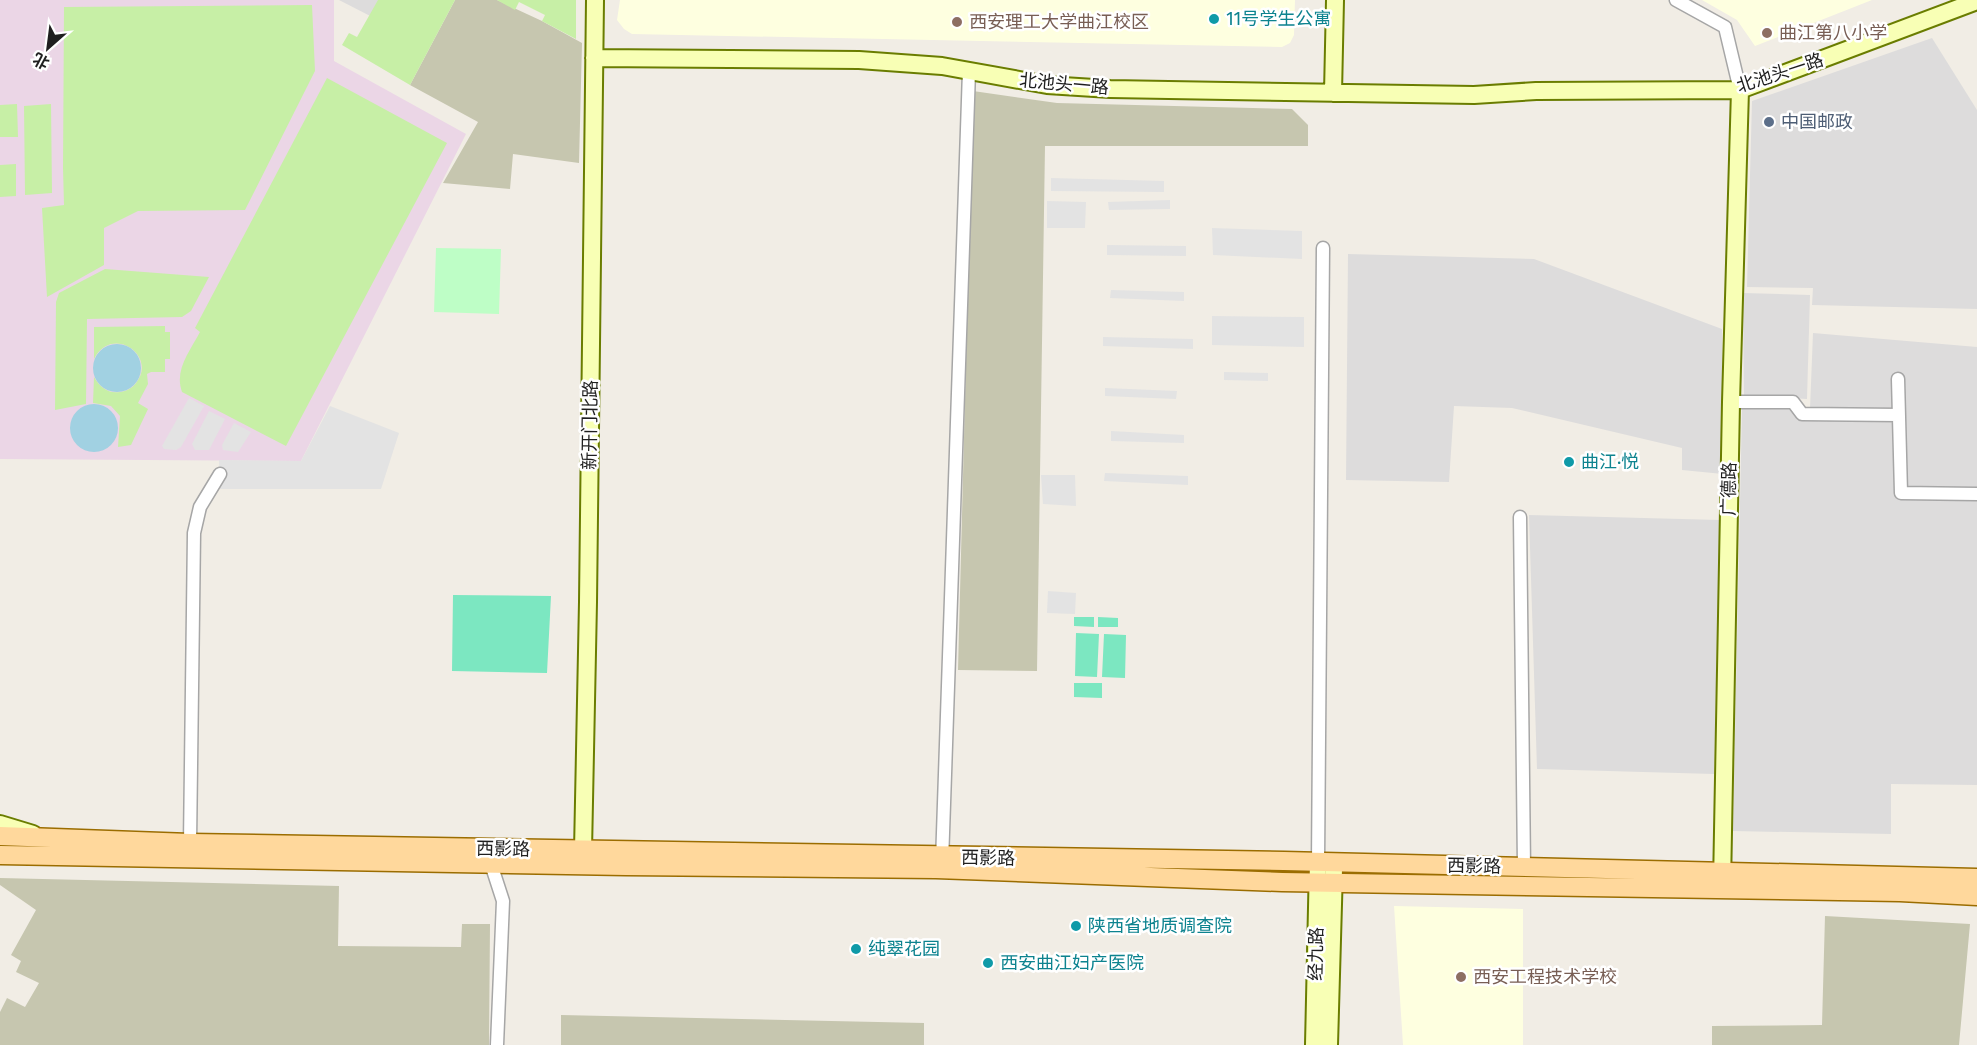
<svg xmlns="http://www.w3.org/2000/svg" width="1977" height="1045" font-family="'Fira Sans','Noto Sans SC',sans-serif">
	<style>
		.residential { fill: #dddcdc }
		.industrial { fill: #ebd6e6 }
		.education { fill: #feffe0 }
		.construction { fill: #c6c6af }
		.grass { fill: #c7efa6 }
		.park { fill: #befec6 }
		.pitch { fill: #7ce7c1 }
		.parking { fill: #e3e3e3 }
		.water { fill: #a1d1e2 }
		.lines { fill: none; stroke-linecap: round; stroke-linejoin: round }
		.street-casing { stroke: #a6a6a6; stroke-width: 15 }
		.secondary-casing { stroke: #6a7d00; stroke-width: 20 }
		.primary-casing { stroke: #9b6d00; stroke-width: 21 }
		.street { stroke: #fff; stroke-width: 12 }
		.secondary { stroke: #f8ffb5; stroke-width: 16 }
		.primary { stroke: #ffd89c; stroke-width: 18 }
		.culture-dot { fill: #0f9aa8; stroke: #fff; stroke-width: 2 }
		.education-dot { fill: #8d6e63; stroke: #fff; stroke-width: 2 }
		.service-dot { fill: #5c6f8a; stroke: #fff; stroke-width: 2 }
		.labels { text-anchor: middle; stroke-width: 5; stroke-linejoin: round; paint-order: stroke }
		.culture-label { font-size: 18px; fill: #0d838f; stroke: #fff; text-anchor: start }
		.education-label { font-size: 18px; fill: #785e54; stroke: #fff; text-anchor: start }
		.street-label { font-size: 18px; fill: #1f1f1f; stroke: #fff }
		.service-label { font-size: 18px; fill: #4e5e75; stroke: #fff; text-anchor: start }
	</style>
	<rect width="100%" height="100%" fill="#f1ede5"/>
	<!-- residential -->
	<path class="residential" d="M339 0H389L378 20Z
		M1932 38 1977 110V309L1812 305 1813 288 1747 287 1752 101Z
		M1348 254 1534 259 1722 329 1723 474 1682 470V448L1512 408 1454 406 1449 482 1346 480Z
		M1743 293 1810 295 1807 399 1744 396Z
		M1813 333 1977 347V785L1891 784V834L1733 831 1742 409H1810Z
		M1529 515 1720 520 1714 774 1537 769Z"/>
	<!-- industrial -->
	<path class="industrial" d="M0 0H334V61L466 134 301 461 0 459Z"/>
	<!-- education -->
	<path class="education" d="M620 0H1295L1294 35 1290 43 1282 47 632 34 624 29 617 20Z
		M1702 0H1872L1755 46 1737 20Z
		M1394 906 1523 909V1045H1403Z"/>
	<!-- construction -->
	<path class="construction" d="M455 0H497L542 21 582 43 579 163 513 154 510 189 443 183 478 122 410 85Z
		M973 91 1057 103 1292 109 1308 125V146H1045L1037 671 958 670Z
		M0 878 339 886 338 946 461 947 462 924H490L489 1045H0V1012L7 998 25 1007 39 983 16 972 21 961 11 955 36 910 0 885Z
		M1825 916 1970 924 1959 1045H1712V1026L1822 1025Z
		M561 1015 924 1023V1045H561Z"/>
	<!-- grass -->
	<path class="grass" d="M378 0H455L410 85 342 45 349 33 357 37Z
		M497 0H576V39L542 21 545 15 519 2 515 10Z
		M312 5 315 71 245 210 138 211 104 228V265L47 297 42 208 64 205 63 168 64 7Z
		M327 78 447 143 286 446 182 392C174 370 190 351 200 332L195 328Z
		M17 104 18 137H0V105Z
		M51 104 52 193 25 195 24 106Z
		M16 164V196L0 197V165Z
		M105 269 209 277 191 311 182 317 87 319 86 404 55 410 56 302 59 293Z
		M165 326V332H170V359H165V372H151L147 374 148 384 138 403 148 409 131 445 118 447 120 416 111 406 93 403 94 377C100 387 108 394 120 392 127 391 132 388 136 383 158 356 112 324 94 359V327Z"/>
	<!-- park -->
	<path class="park" d="M436 248 501 249 499 314 434 312Z"/>
	<!-- pitch -->
	<path class="pitch" d="M453 595 551 596 547 673 452 671Z
		M1074 617H1094V627L1074 626Z
		M1098 617 1118 618V627H1098Z
		M1076 633 1099 634 1097 677 1075 676Z
		M1104 634 1126 635 1125 678 1102 677Z
		M1074 683H1102V698L1074 697Z"/>
	<!-- parking -->
	<path class="parking" d="M1051 178 1164 181V192L1051 191Z
		M1170 200V209L1109 210 1108 202Z
		M1047 201 1086 202 1085 228H1047Z
		M1212 228 1302 231V259L1213 255Z
		M1107 245 1186 246V256L1107 255Z
		M1111 290 1184 292V301L1110 298Z
		M1212 316 1304 317V347L1212 345Z
		M1103 337 1193 339V349L1103 346Z
		M1224 372 1268 373V381L1224 380Z
		M1105 388 1177 391 1176 399 1105 396Z
		M189 398 204 406 181 447 176 450 164 449 162 446Z
		M330 406 399 433 381 489H220L219 460 301 461Z
		M209 411 225 419 209 450H195L192 444Z
		M234 423 251 432 238 452 223 450 222 445Z
		M1111 431 1184 435V443L1111 441Z
		M1105 473 1188 476V485L1104 481Z
		M1041 475H1075L1076 506 1043 504Z
		M1048 591 1076 593 1075 614 1047 613Z"/>
	<!-- water -->
	<path class="water" d="M93 368a24 24 0 1 1 48 0a24 24 0 1 1-48 0Z
		M70 428a24 24 0 1 1 48 0a24 24 0 1 1-48 0Z"/>
	<g class="lines">
		<defs>
			<path id="street" d="M1676 0 1725 27 1740 90
				M1898 379 1901 493 1977 494
				M1731 402H1793L1802 414 1899 415
				M1520 517 1524 867
				M190 843 194 533 200 507 220 474
				M942 862 969 71
				M1318 862 1323 248
				M491 864 503 901 497 1045"/>
			<path id="secondary" d="M594 58 859 60 942 66 1047 85 1110 89 1474 95 1536 91 1740 90 1977 1
				M1333 93 1335 0
				M0 824 33 834
				M583 851 588 602 595 0
				M1722 885 1731 402 1740 90
				M1314 1045 1318 862
				M1329 1045 1334 869"/>
			<path id="primary" d="M0 836 190 843 1284 861 1977 878
				M0 855 626 866 936 869 1282 882 1900 892 1977 896"/>
		</defs>
		<!-- street casing -->
		<use href="#street" class="street-casing"/>
		<!-- secondary casing -->
		<use href="#secondary" class="secondary-casing"/>
		<!-- primary casing -->
		<use href="#primary" class="primary-casing"/>
		<!-- street -->
		<use href="#street" class="street"/>
		<!-- secondary -->
		<use href="#secondary" class="secondary"/>
		<!-- primary -->
		<use href="#primary" class="primary"/>
	</g>
	<!-- markers -->
	<g class="culture-dot">
		<circle cx="1214" cy="19" r="6"/>
		<circle cx="1569" cy="462" r="6"/>
		<circle cx="1076" cy="926" r="6"/>
		<circle cx="856" cy="949" r="6"/>
		<circle cx="988" cy="963" r="6"/>
	</g>
	<g class="education-dot">
		<circle cx="957" cy="22" r="6"/>
		<circle cx="1767" cy="33" r="6"/>
		<circle cx="1461" cy="977" r="6"/>
	</g>
	<circle class="service-dot" cx="1769" cy="122" r="6"/>
	<g class="labels">
		<!-- culture labels -->
		<g class="culture-label">
			<text x="1226" y="25">11号学生公寓</text>
			<text x="1581" y="468">曲江·悦</text>
			<text x="1088" y="932">陕西省地质调查院</text>
			<text x="868" y="955">纯翠花园</text>
			<text x="1000" y="969">西安曲江妇产医院</text>
		</g>
		<!-- education labels -->
		<g class="education-label">
			<text x="969" y="28">西安理工大学曲江校区</text>
			<text x="1779" y="39">曲江第八小学</text>
			<text x="1473" y="983">西安工程技术学校</text>
		</g>
		<!-- street labels -->
		<g class="street-label">
			<text transform="translate(1780 73) rotate(-18)" y="6">北池头一路</text>
			<text transform="translate(1064 84) rotate(5)" y="6">北池头一路</text>
			<text transform="translate(590 425) rotate(-89)" y="6">新开门北路</text>
			<text transform="translate(1729 489) rotate(-89)" y="6">广德路</text>
			<text transform="translate(503 849) rotate(1)" y="6">西影路</text>
			<text transform="translate(988 858) rotate(1)" y="6">西影路</text>
			<text transform="translate(1474 866) rotate(1)" y="6">西影路</text>
			<text transform="translate(1316 954) rotate(-89)" y="6">经九路</text>
		</g>
		<!-- service labels -->
		<g class="service-label">
			<text x="1781" y="128">中国邮政</text>
		</g>
	</g>
	<!-- north arrow -->
	<g transform="translate(48 48) rotate(208)" stroke="#ffffff" stroke-width="4.5" paint-order="stroke">
	<path d="M0-4.5L10 22L0 15L-10 22Z" fill="#1f1f1f"/>
	<text y="-9" font-size="16" font-weight="bold" text-anchor="middle" fill="#1f1f1f">北</text>
	</g>
</svg>
